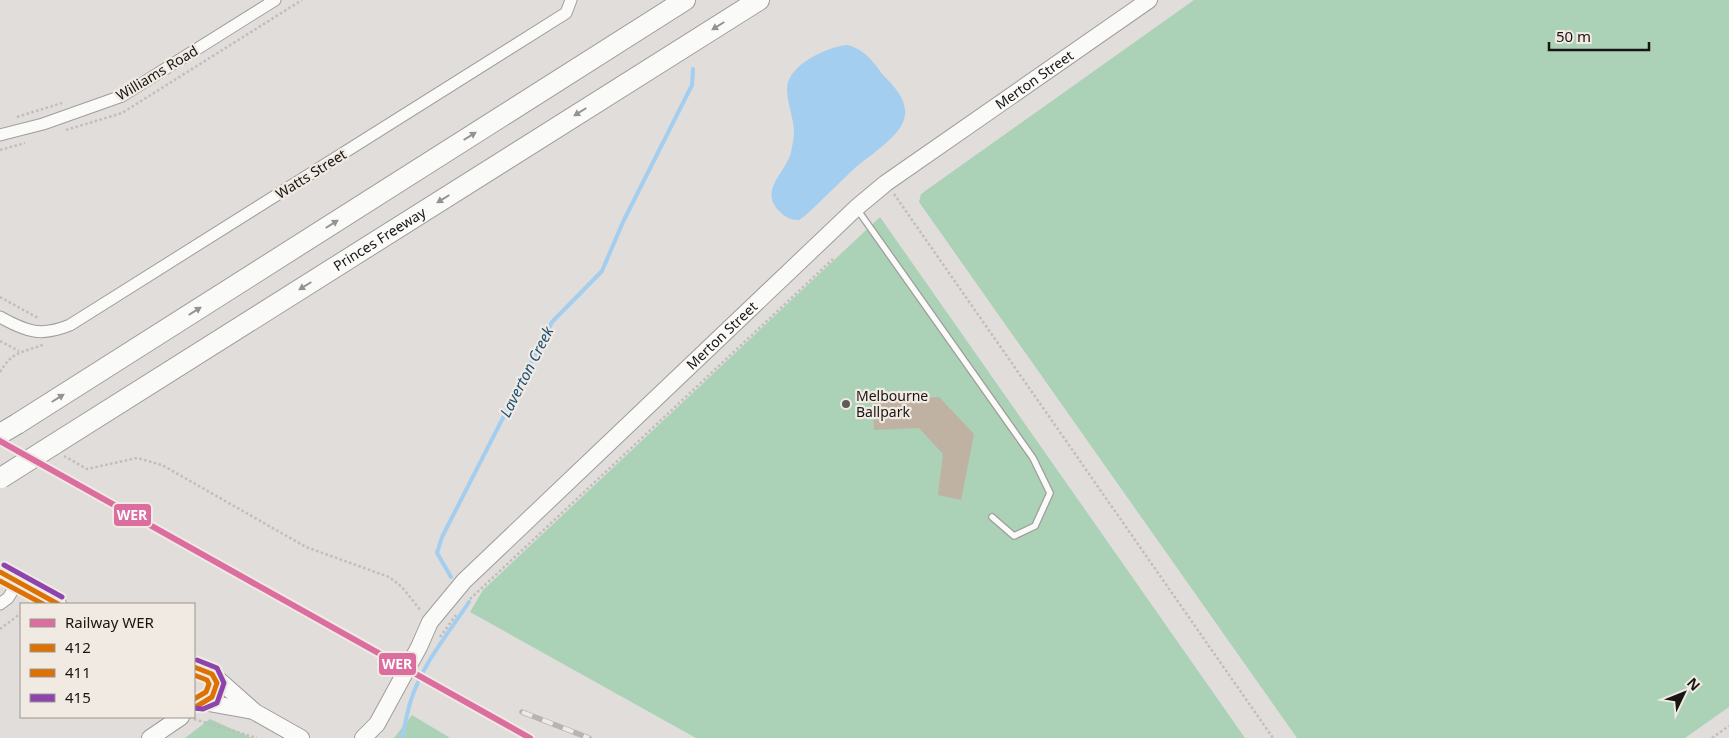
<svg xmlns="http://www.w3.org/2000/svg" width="1729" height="738" font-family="'Noto Sans',sans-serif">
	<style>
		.green { fill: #abd1b7 }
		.water { fill: #a4ceef }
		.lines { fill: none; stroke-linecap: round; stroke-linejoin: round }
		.stream { stroke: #a4ceef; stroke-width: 4 }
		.building { fill: #bfb2a2 }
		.lane-casing { stroke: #a09d9b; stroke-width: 8 }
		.street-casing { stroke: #a09d9b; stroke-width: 13 }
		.secondary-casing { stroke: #a09d9b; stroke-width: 18 }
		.highway-casing { stroke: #a09d9b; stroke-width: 22 }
		.path { stroke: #c0bebd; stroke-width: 2.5; stroke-dasharray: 2.5 2.5; stroke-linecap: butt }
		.lane { stroke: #fafaf9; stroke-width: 5.5 }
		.street { stroke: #fafaf9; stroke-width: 11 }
		.secondary { stroke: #fafaf9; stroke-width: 16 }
		.highway { stroke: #fafaf9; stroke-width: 20 }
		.rail-casing { stroke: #b6b5b5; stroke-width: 5.5 }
		.rail { stroke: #f1eae3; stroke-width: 4; stroke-dasharray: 11; stroke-linecap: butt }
		.highway-bridge-casing { stroke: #a09d9b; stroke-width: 22; stroke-linecap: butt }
		.highway-bridge { stroke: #fafaf9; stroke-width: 20 }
		.bus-1-casing { stroke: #f1eae3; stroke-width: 9 }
		.bus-2-casing { stroke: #f1eae3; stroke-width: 9 }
		.bus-3-casing { stroke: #f1eae3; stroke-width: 9 }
		.bus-1 { stroke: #dc7203; stroke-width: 5 }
		.bus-2 { stroke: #dc7203; stroke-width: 5 }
		.bus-3 { stroke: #8e44ad; stroke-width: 5 }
		.rail-1-casing { stroke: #f1eae3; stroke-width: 10 }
		.rail-1 { stroke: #db6e9f; stroke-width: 6 }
		.oneway { fill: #949392 }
		.poi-dot { fill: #5e5b59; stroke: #f1eae3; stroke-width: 2 }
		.labels { text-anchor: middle; stroke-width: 4.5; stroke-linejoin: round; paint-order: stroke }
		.street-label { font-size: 14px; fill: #181513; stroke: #f1eae3 }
		.poi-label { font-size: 14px; fill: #181513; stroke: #f1eae3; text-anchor: start }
		.water-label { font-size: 15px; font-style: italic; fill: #175179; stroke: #f1eae3 }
		.line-badge { stroke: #f1eae3; stroke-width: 2 }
		.badge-label { font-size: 14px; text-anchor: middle; font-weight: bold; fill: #fff }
	</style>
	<rect width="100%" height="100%" fill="#e0ddda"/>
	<!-- green -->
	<path class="green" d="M1194 0H1729V707L1685 738H1297L919 202 921 194Z
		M880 217 1245 738H696L470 612 483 590Z
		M412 715 450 738H394Z
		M210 719 252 738H185Z"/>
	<!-- water -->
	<path class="water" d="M847 45C865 49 873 62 884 76 894 86 907 100 905 115 903 135 870 155 856 167 839 183 823 199 806 215L799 220C790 220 785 217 779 211 761 192 780 177 788 160 791 155 792 147 793 142 797 123 787 107 787 89 787 65 827 47 847 45Z"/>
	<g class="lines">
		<!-- stream -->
		<path class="stream" d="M451 577 437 553 442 537 552 322 602 271 623 222 692 85 693 69
			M402 738C405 725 407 712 411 700 423 663 448 634 469 602"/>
	</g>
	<!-- building -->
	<path class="building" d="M939 397 974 434 961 500 938 495 943 454 919 428 874 430 873 401Z"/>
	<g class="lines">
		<defs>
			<path id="lane" d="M857 209 1033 458 1050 493 1035 526 1014 536 992 517"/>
			<path id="street" d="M0 135 43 124 122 96 275 0
				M0 317C27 332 41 337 70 325L566 13 571 0
				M0 604 8 598 18 582"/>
			<g id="secondary">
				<path d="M0 572 58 604"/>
				<path d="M194 667 212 674 255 712 301 738"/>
				<path d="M203 702 253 711"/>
				<path d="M150 738 181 717"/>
				<path id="s1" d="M363 738 377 724 419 647 430 622 464 581 856 208 886 183 1149 0"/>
			</g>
			<g id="highway">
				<path d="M17 424 685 0"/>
				<path id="s2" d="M53 445 759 0"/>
			</g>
		</defs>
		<!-- lane casing -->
		<use href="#lane" class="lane-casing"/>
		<!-- street casing -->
		<use href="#street" class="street-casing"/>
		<!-- secondary casing -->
		<use href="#secondary" class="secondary-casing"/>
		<!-- highway casing -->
		<use href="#highway" class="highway-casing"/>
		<!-- path -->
		<path class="path" d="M17 117 62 103
			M66 130 122 113 302 0
			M0 150 25 143
			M894 194 1273 738
			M0 297 38 318
			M0 341 19 351
			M0 372C13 350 23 353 45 344
			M64 456 87 469 137 458 162 465 306 547 389 577 402 587 421 611
			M470 599 833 259
			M0 629 21 613
			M440 637 456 615
			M194 719 257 738
			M1712 738 1729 726"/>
		<!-- lane -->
		<use href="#lane" class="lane"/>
		<!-- street -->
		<use href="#street" class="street"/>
		<!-- secondary -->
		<use href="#secondary" class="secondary"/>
		<!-- highway -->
		<use href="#highway" class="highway"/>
		<defs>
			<path id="rail" d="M522 712 589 738"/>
		</defs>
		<!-- rail casing -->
		<use href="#rail" class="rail-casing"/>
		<!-- rail -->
		<use href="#rail" class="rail"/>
		<defs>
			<path id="highway-bridge" d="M0 434 17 424
				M1 478 53 445"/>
		</defs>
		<!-- highway-bridge casing -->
		<use href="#highway-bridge" class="highway-bridge-casing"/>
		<!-- highway-bridge -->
		<use href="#highway-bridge" class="highway-bridge"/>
		<defs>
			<path id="bus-1" d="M0 572 58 604
				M194 667 212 674 217 683 212 697 194 708"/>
			<path id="bus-2" d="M0 581 43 604
				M194 675 207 680 209 684 206 692 194 699"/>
			<path id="bus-3" d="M4 565 62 597
				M194 708 203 709 217 703 224 683 217 668 197 660"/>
		</defs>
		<!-- bus-1 casing -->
		<use href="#bus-1" class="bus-1-casing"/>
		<!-- bus-2 casing -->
		<use href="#bus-2" class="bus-2-casing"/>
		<!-- bus-3 casing -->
		<use href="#bus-3" class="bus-3-casing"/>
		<!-- bus-1 -->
		<use href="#bus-1" class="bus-1"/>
		<!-- bus-2 -->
		<use href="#bus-2" class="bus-2"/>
		<!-- bus-3 -->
		<use href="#bus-3" class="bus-3"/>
		<defs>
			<path id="rail-1" d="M0 441 530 738"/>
		</defs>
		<!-- rail-1 casing -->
		<use href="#rail-1" class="rail-1-casing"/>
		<!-- rail-1 -->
		<use href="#rail-1" class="rail-1"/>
	</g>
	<!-- one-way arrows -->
	<defs><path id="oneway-solid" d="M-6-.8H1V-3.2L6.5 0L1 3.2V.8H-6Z" transform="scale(1.25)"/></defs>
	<g class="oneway">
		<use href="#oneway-solid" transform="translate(718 26) rotate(148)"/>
		<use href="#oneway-solid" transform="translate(580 112) rotate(148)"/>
		<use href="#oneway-solid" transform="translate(470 136) rotate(-32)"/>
		<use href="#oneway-solid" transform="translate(443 199) rotate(148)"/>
		<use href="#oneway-solid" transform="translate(332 224) rotate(-32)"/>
		<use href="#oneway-solid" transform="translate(305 286) rotate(148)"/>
		<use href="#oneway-solid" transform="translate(195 311) rotate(-32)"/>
		<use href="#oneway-solid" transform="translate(58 398) rotate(-32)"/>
	</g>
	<!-- markers -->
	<circle class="poi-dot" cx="846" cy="404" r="5"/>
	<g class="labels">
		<!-- street labels -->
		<g class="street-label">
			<text transform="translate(157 73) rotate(-31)" y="5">Williams Road</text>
			<text dy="5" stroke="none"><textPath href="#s1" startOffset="949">Merton Street</textPath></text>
			<text transform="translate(311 174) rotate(-32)" y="5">Watts Street</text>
			<text dy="5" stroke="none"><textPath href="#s2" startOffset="386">Princes Freeway</textPath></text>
			<text dy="5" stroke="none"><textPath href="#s1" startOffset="544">Merton Street</textPath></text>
		</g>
		<!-- poi labels -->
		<g class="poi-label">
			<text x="856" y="401">Melbourne<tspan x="856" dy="16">Ballpark</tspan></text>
		</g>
		<!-- water labels -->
		<g class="water-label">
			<text transform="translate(527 372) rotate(-63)" y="5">Laverton Creek</text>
		</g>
	</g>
	<g class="line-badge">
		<rect x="113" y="503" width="39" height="24" rx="5" fill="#db6e9f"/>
		<rect x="378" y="652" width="39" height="24" rx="5" fill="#db6e9f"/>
	</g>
	<g class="badge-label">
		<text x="132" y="520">WER</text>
		<text x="397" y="669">WER</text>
	</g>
	<!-- legend -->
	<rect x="20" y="603" width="175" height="115" fill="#f1eae3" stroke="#9a9590"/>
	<rect x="30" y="619" width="25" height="8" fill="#db6e9f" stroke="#9a9590"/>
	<text x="65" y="628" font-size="15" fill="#181513">Railway WER</text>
	<rect x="30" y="644" width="25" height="8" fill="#dc7203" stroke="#9a9590"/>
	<text x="65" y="653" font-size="15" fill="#181513">412</text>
	<rect x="30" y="669" width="25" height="8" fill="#dc7203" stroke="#9a9590"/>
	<text x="65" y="678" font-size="15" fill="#181513">411</text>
	<rect x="30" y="694" width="25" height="8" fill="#8e44ad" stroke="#9a9590"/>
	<text x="65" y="703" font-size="15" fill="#181513">415</text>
	<!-- north arrow -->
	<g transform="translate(1684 693) rotate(47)" stroke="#f1eae3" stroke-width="4" paint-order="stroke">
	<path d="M0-4L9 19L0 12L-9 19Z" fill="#181513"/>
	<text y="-8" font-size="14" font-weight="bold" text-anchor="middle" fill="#181513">N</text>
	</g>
	<!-- scale -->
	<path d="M1549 42v8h100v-8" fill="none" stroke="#181513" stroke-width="2.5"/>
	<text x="1556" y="42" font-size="15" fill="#181513" stroke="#f1eae3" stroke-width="4" paint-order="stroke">50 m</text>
</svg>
